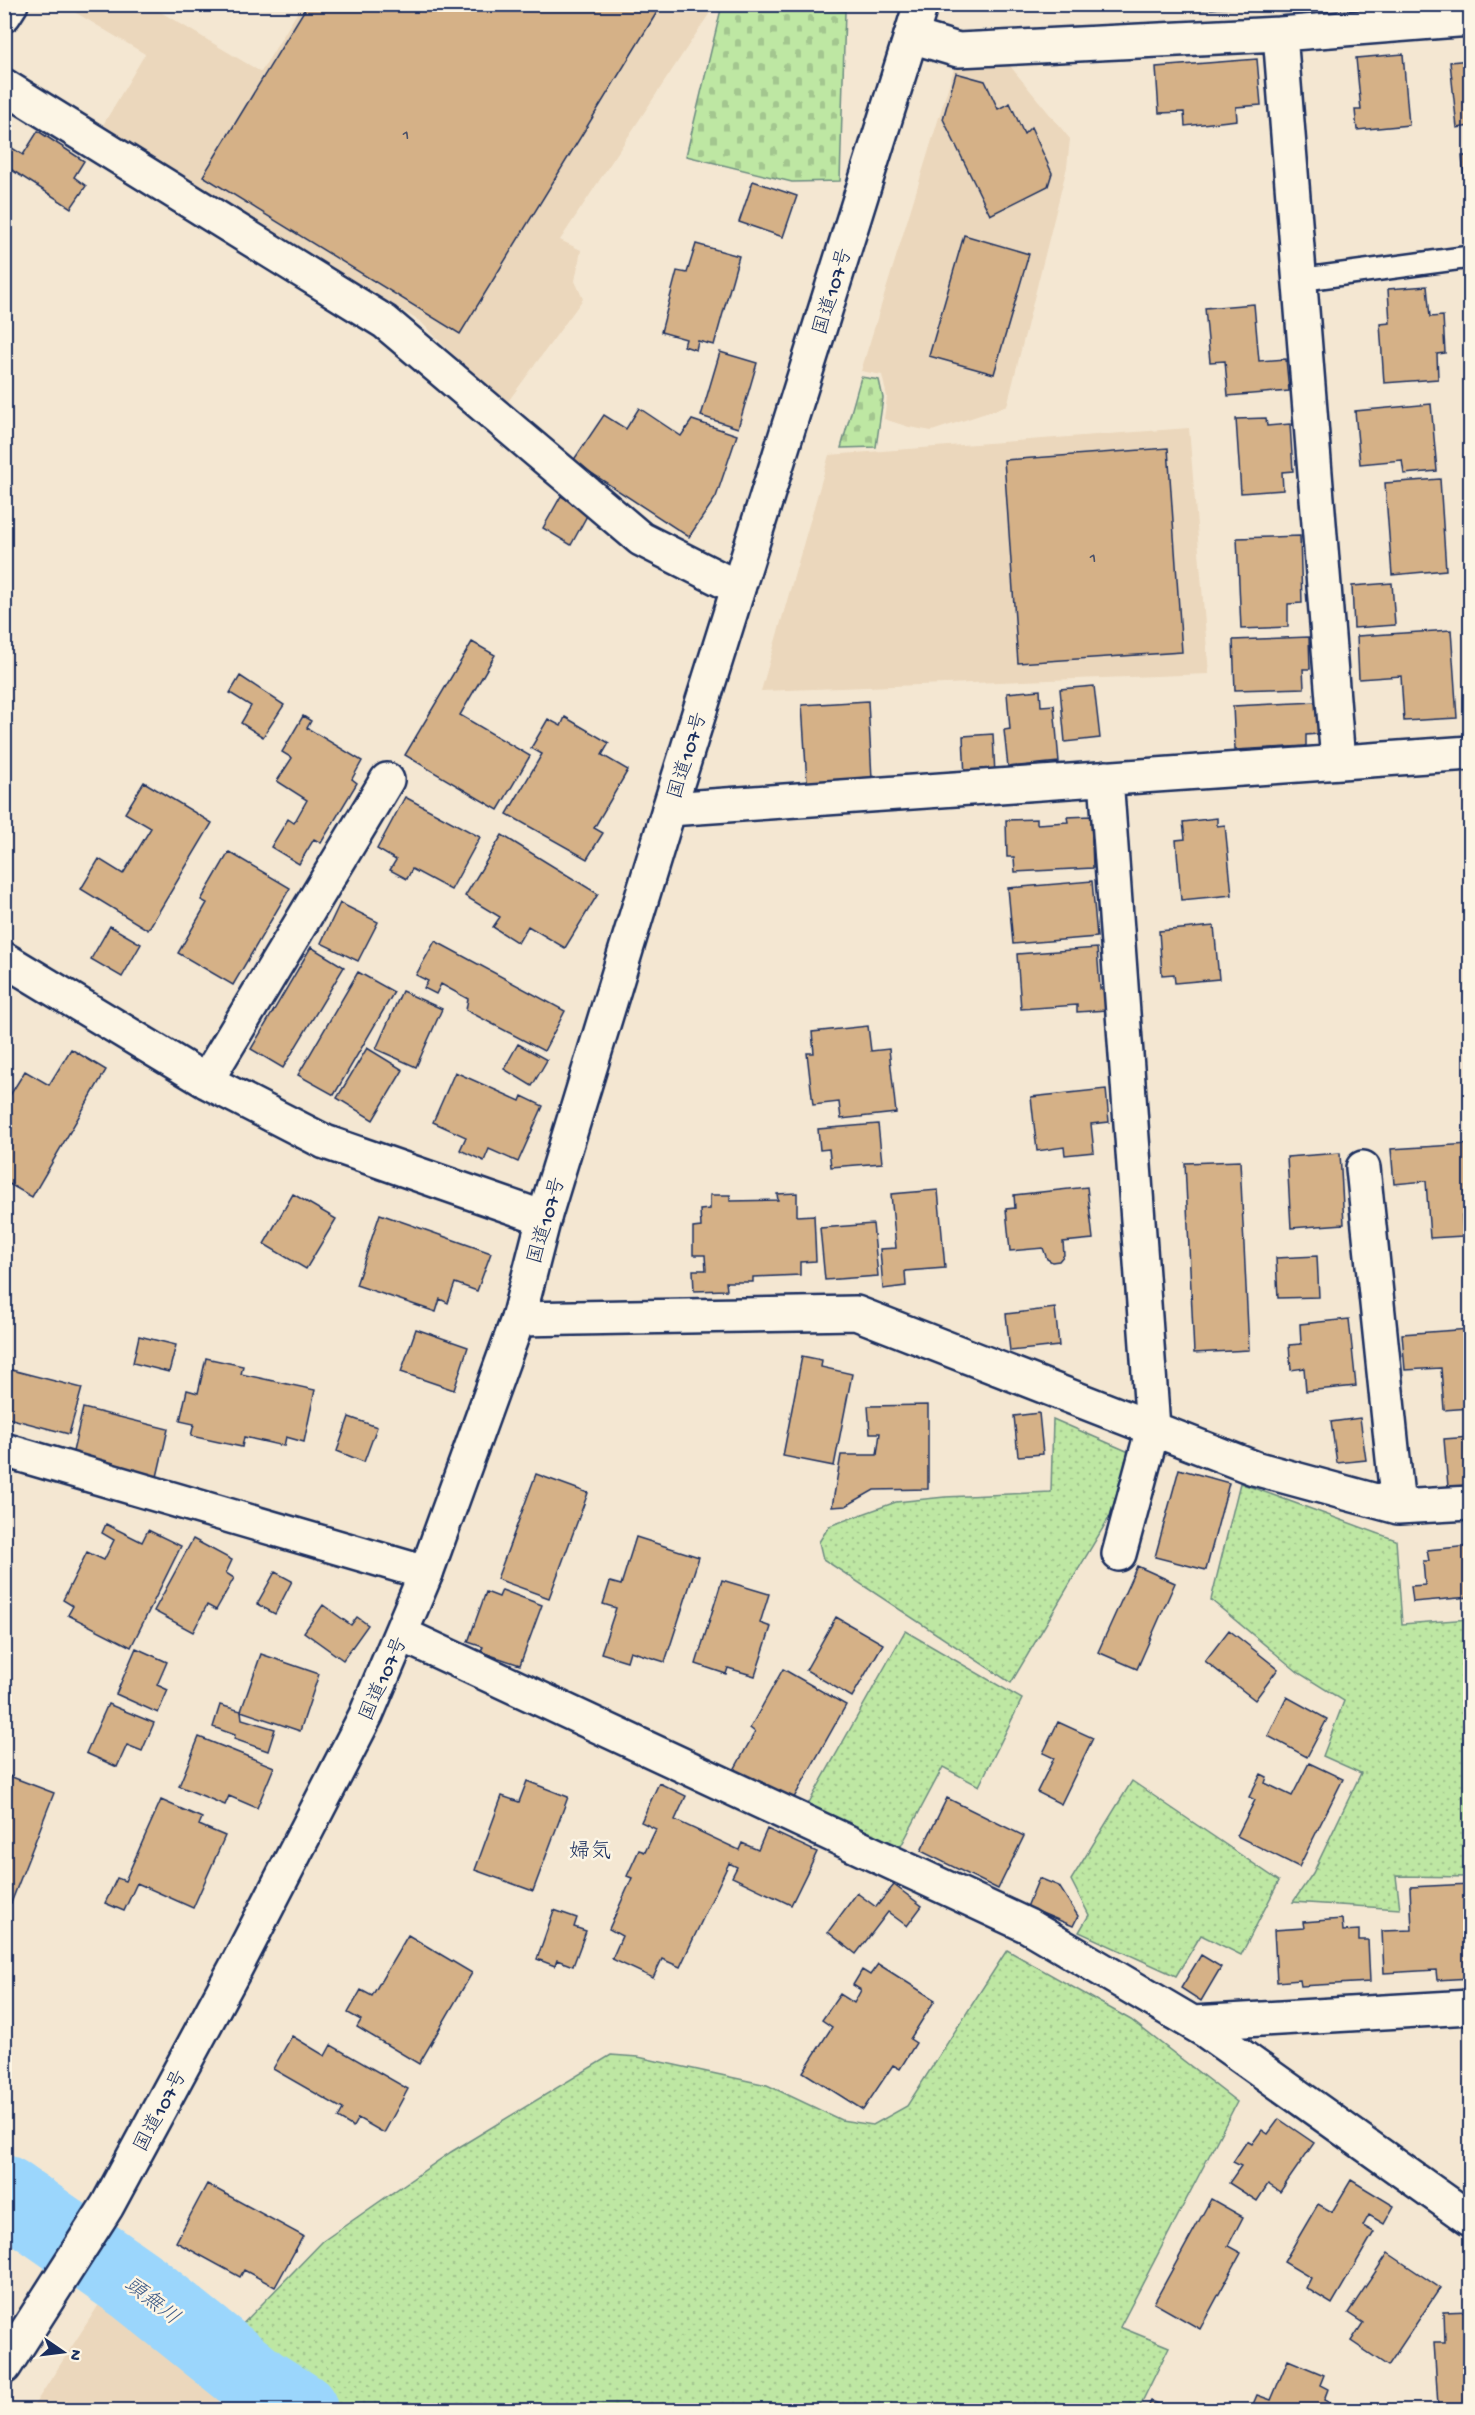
<svg xmlns="http://www.w3.org/2000/svg" width="1475" height="2415" font-family="'Gochi Hand','Klee One',sans-serif">
	<style>
		.built { fill: #ebd7bc }
		.grass { fill: url(#grass-dots); stroke: #6c8b80; stroke-width: 1.5 }
		.cemetery { fill: url(#cemetery-stones); stroke: #6c8b80; stroke-width: 1.5 }
		.lines { fill: none; stroke-linecap: round; stroke-linejoin: round }
		.river { stroke: #9bd6fc; stroke-width: 76 }
		.building { fill: #d5b187; stroke: #1b2f5e; stroke-width: 1.5 }
		.service-casing { stroke: #1b2f5e; stroke-width: 26 }
		.minor-casing { stroke: #1b2f5e; stroke-width: 38 }
		.trunk-casing { stroke: #1b2f5e; stroke-width: 38 }
		.service { stroke: #fcf5e5; stroke-width: 21 }
		.minor { stroke: #fcf5e5; stroke-width: 33 }
		.trunk { stroke: #fcf5e5; stroke-width: 33 }
		.labels { text-anchor: middle; stroke-width: 5; stroke-linejoin: round; paint-order: stroke }
		.number-label { font-size: 16px; fill: #4a5068 }
		.street-label { font-size: 20px; fill: #1b2f5e; stroke: #fcf5e5 }
		.neighbourhood-label { font-size: 21px; fill: #1b2f5e; stroke: #fcf5e5 }
		.water-label { font-size: 21px; font-style: italic; fill: #3b5986; stroke: #fcf5e5 }
	</style>
	<defs>
		<pattern id="grass-dots" width="8" height="8" patternUnits="userSpaceOnUse" patternTransform="scale(1.5)"><rect width="8" height="8" fill="#bee7a3"/><path d="M2 2h.1M6 6h.1" fill="none" stroke="#a3c68f" stroke-width="1.8" stroke-linecap="round"/></pattern>
		<pattern id="cemetery-stones" width="16" height="16" patternUnits="userSpaceOnUse" patternTransform="scale(1.5)"><rect width="16" height="16" fill="#bee7a3"/><path d="M2 7V4a2 2 0 0 1 4 0v3zM10 15v-3a2 2 0 0 1 4 0v3z" fill="#a3c68f"/></pattern>
	</defs>
	<rect width="100%" height="100%" fill="#f4e7d2"/>
	<filter id="ink" filterUnits="userSpaceOnUse"><feTurbulence type="fractalNoise" baseFrequency=".0167" numOctaves="2"/><feDisplacementMap in="SourceGraphic" scale="12" xChannelSelector="R" yChannelSelector="G"/><feConvolveMatrix kernelMatrix="1 2 1 2 8 2 1 2 1" color-interpolation-filters="sRGB"/></filter>
	<g filter="url(#ink)">
		<!-- built -->
		<path class="built" d="M63 5H149L261 72 302 5H715L560 240 581 250 575 281 583 299 504 407 421 322 100 130 145 54Z
			M1006 61 1070 139 1067 167 1007 406 932 431 909 427 884 419 887 397 882 375 861 371 956 62Z
			M1189 428 1209 674 761 691 829 455Z
			M107 2292 251 2395 277 2410H31Z"/>
		<!-- grass -->
		<path class="grass" d="M1053 1419 1129 1452 1110 1516 1011 1683 823 1559 819 1542 829 1526 896 1502 945 1497 1051 1492Z
			M1240 1483 1396 1540 1402 1624 1470 1619V1877L1396 1876 1400 1909 1293 1902 1313 1873 1361 1773 1323 1756 1344 1701 1299 1673 1211 1600Z
			M905 1631 1022 1699 979 1786 943 1767 901 1846 806 1808Z
			M1132 1781 1279 1881 1241 1955 1201 1935 1176 1976 1079 1932 1089 1915 1071 1880Z
			M1007 1950 1131 2020 1237 2102 1120 2327 1169 2347 1138 2410H332L256 2361 233 2334 323 2241 451 2152 611 2055 638 2057 767 2085 841 2120 873 2125 907 2106Z"/>
		<!-- cemetery -->
		<path class="cemetery" d="M722 5H771L845 11 840 181 792 182 686 156Z
			M861 377 879 380 883 398 876 447 841 448Z"/>
		<g class="lines">
			<!-- river -->
			<path class="river" d="M4 2193 138 2287 259 2384 300 2410"/>
		</g>
		<!-- building -->
		<path class="building" d="M308 4H662L460 334 203 176Z
			M1188 4H1257V5L1198 10 1197 5Z
			M1403 54 1409 125 1357 130 1355 110H1361L1356 58Z
			M1257 59 1261 105 1236 107 1237 120 1185 126 1184 112 1159 113 1156 67Z
			M1470 60V126L1457 128 1450 62Z
			M956 73 985 81 998 109 1010 103 1024 134 1031 127 1052 173 1048 186 990 215 943 119Z
			M38 131 84 161 74 177 86 186 71 208 4 165V153L9 146 23 155Z
			M1462 156H1470V210H1467Z
			M753 181 797 196 783 237 739 222Z
			M964 235 1029 254 994 374 929 356Z
			M696 244 739 256 714 345 698 341 696 350 684 346 686 339 661 332 677 271 687 273Z
			M1427 286 1430 317 1443 316 1445 353 1437 354 1438 379 1384 383 1380 324 1390 323 1388 289Z
			M1254 304 1259 361 1286 359 1289 391 1228 396 1225 361 1210 362 1205 308Z
			M720 352 757 363 738 428 701 416Z
			M1431 404 1437 471 1404 474 1402 460 1360 464 1355 411Z
			M639 408 681 436 692 420 737 435 716 497 689 537 573 461 604 415 626 429Z
			M1266 418 1267 426 1290 424 1293 471 1282 472 1283 490 1241 493 1236 419Z
			M1168 448 1182 652 1018 663 1004 460Z
			M1440 479 1446 570 1392 575 1385 483Z
			M561 496 589 512 571 545 543 528Z
			M1300 536 1302 603 1288 604V627L1241 629 1237 538Z
			M1392 583 1395 625 1354 628 1352 586Z
			M1451 630 1457 718 1404 721 1401 676 1359 679 1357 636Z
			M1309 637 1310 669H1303L1304 688 1235 690 1233 640Z
			M472 642 495 655 460 715 530 756 498 810 405 755Z
			M240 676 284 705 263 737 241 723 251 706 230 693Z
			M1094 686 1100 738 1065 742 1060 689Z
			M1040 690 1041 706 1054 705 1059 762 1008 767 1004 730 1010 729 1007 693Z
			M868 701 872 779 807 783 802 705Z
			M1317 702 1318 734 1306 735V746L1235 750 1233 706Z
			M303 716 311 721 307 728 362 761 352 779 357 783 321 843 314 839 299 864 271 847 288 819 294 823 307 800 277 781 292 758 282 752Z
			M565 717 609 743 602 755 628 770 594 828 603 833 587 859 507 814 542 754 531 748 548 719 561 726Z
			M993 734 995 775 965 777 963 736Z
			M144 782 212 823 148 930 81 889 99 859 123 874 151 828 125 813Z
			M405 797 480 837 451 890 412 869 407 879 390 870 396 860 377 849Z
			M1091 816 1093 868 1015 872 1014 857H1007L1006 820 1037 819V824L1068 822 1067 817Z
			M1217 818V826L1225 825 1232 895 1181 900 1176 840 1185 839 1183 822Z
			M502 835 598 894 565 948 528 926 518 943 493 927 500 917 465 896Z
			M229 852 290 888 233 985 178 953 207 903 201 900Z
			M1092 881 1097 937 1013 944 1008 888Z
			M340 903 378 922 358 961 321 943Z
			M110 926 141 944 122 977 91 959Z
			M1214 926 1219 979 1175 983 1174 974 1162 975 1159 931Z
			M435 941 565 1011 544 1051 466 1010 468 999 441 984 436 994 424 988 428 981 416 975Z
			M311 947 344 967 283 1068 251 1049Z
			M1097 948 1100 989H1105L1107 1010 1077 1012V1005L1021 1009 1017 954Z
			M358 972 394 992 334 1095 298 1075Z
			M402 991 442 1009 416 1067 376 1049Z
			M868 1026 871 1051 889 1049 896 1113 841 1119 839 1102 813 1105 807 1053H814L812 1032Z
			M518 1044 547 1060 532 1086 504 1069Z
			M367 1048 403 1070 373 1120 337 1098Z
			M71 1049 106 1070 32 1197 4 1181V1105L25 1071 49 1085Z
			M455 1072 520 1101 522 1096 543 1106 518 1162 489 1149 484 1161 460 1150 466 1137 433 1122Z
			M1106 1089 1109 1122 1091 1124 1094 1152 1065 1155 1064 1147 1037 1151 1031 1097Z
			M878 1124 882 1163 831 1167 829 1149 820 1150 818 1129Z
			M1470 1144V1214L1462 1215 1463 1236 1430 1238 1426 1181 1394 1184 1391 1149Z
			M1340 1153 1344 1224 1291 1228 1287 1157Z
			M1240 1161 1249 1350 1194 1353 1185 1163Z
			M1087 1187 1093 1239 1063 1242 1064 1255 1059 1261 1052 1262 1047 1259 1043 1248 1010 1251 1006 1209 1015 1208 1014 1195Z
			M938 1190 945 1268 905 1271 906 1286 883 1289 880 1249 896 1248 891 1194Z
			M797 1193V1216L814 1215 816 1261 800 1262V1275L753 1277V1282H726L727 1290 694 1291 693 1270H706L705 1255H693V1228L701 1227 700 1210 710 1209V1195H730V1201L778 1200 777 1194Z
			M293 1194 336 1219 306 1269 264 1244Z
			M380 1214 491 1253 477 1291 455 1283 448 1303 440 1299 436 1312 356 1285Z
			M873 1224 878 1276 825 1280 820 1228Z
			M1317 1256 1319 1297 1278 1298 1276 1258Z
			M1055 1308 1059 1346 1010 1351 1006 1314Z
			M1349 1319 1356 1386 1306 1391 1304 1368 1291 1370 1289 1345 1301 1344 1300 1324Z
			M416 1329 468 1347 454 1390 401 1372Z
			M1470 1329V1408L1444 1410 1441 1368 1405 1370 1402 1334Z
			M139 1336 176 1345 169 1372 133 1363Z
			M802 1356 822 1360 821 1367 852 1374 834 1466 783 1456Z
			M206 1358 243 1366 241 1374 315 1390 304 1442 286 1437 284 1446 244 1437 242 1447 191 1436 194 1424 180 1421 187 1390 198 1393Z
			M4 1368 82 1388 69 1434 4 1417Z
			M928 1405V1489L874 1490 846 1506 832 1507 841 1455H877L880 1433H870L868 1406Z
			M83 1408 168 1429 157 1477 72 1456Z
			M1039 1413 1043 1454 1018 1456 1014 1416Z
			M349 1417 377 1427 364 1462 337 1451Z
			M1360 1418 1366 1460 1337 1463 1331 1422Z
			M1470 1437V1485L1448 1487 1444 1439Z
			M1179 1469 1229 1483 1206 1570 1155 1557Z
			M536 1474 588 1493 549 1598 497 1579Z
			M106 1524 142 1542 148 1530 181 1546 131 1647 68 1615 73 1606 63 1600 87 1552 104 1560 114 1540 102 1533Z
			M636 1537 699 1557 665 1662 630 1651 627 1661 601 1653 616 1608 603 1604 610 1582 621 1585Z
			M193 1539 232 1560 226 1573 234 1578 216 1610 207 1605 193 1632 154 1611Z
			M1470 1546V1597L1413 1602 1411 1586 1425 1585 1423 1561H1429L1427 1550Z
			M1137 1566 1175 1583 1137 1669 1098 1652Z
			M275 1572 292 1581 275 1614 257 1604Z
			M722 1580 769 1594 760 1623 771 1627 755 1676 728 1668 726 1674 696 1664Z
			M502 1590 542 1605 520 1665 481 1652 483 1647 468 1642 486 1592 499 1597Z
			M323 1605 351 1625 357 1617 368 1625 343 1660 304 1632Z
			M836 1617 883 1644 852 1697 806 1670Z
			M1229 1630 1278 1669 1255 1700 1205 1661Z
			M136 1648 167 1662 157 1685 168 1690 158 1713 116 1694Z
			M261 1654 319 1674 300 1731 241 1711Z
			M783 1669 846 1705 791 1803 734 1770 755 1732 750 1728Z
			M1287 1697 1327 1719 1307 1757 1268 1736Z
			M108 1704 154 1723 142 1751 127 1745 117 1767 86 1753Z
			M220 1705 241 1711 242 1719 275 1729 268 1751 234 1739 235 1735 213 1727Z
			M1058 1722 1093 1738 1061 1804 1037 1792 1054 1758 1043 1753Z
			M199 1737 274 1767 257 1808 229 1796 225 1805 179 1786Z
			M1309 1763 1343 1779 1299 1867 1237 1836 1255 1800 1249 1797 1261 1774 1267 1777 1265 1783 1292 1796Z
			M4 1774 54 1793 11 1903 4 1901Z
			M527 1781 568 1797 533 1891 475 1870 502 1796 519 1802Z
			M659 1783 686 1796 675 1820 739 1850 742 1843 758 1850 767 1829 817 1852 791 1905 732 1877 737 1867 729 1863 680 1967 662 1959 653 1978 612 1959 622 1936 609 1929 632 1878 627 1876 639 1850 645 1852 656 1829 641 1822Z
			M947 1798 1024 1836 998 1889 921 1851Z
			M161 1800 202 1818 199 1825 225 1836 193 1908 137 1883 124 1911 105 1903 117 1878 125 1881Z
			M1039 1878 1059 1886 1078 1916 1073 1926 1027 1907Z
			M1470 1884V1978L1437 1980 1436 1970 1384 1973 1382 1931 1412 1930 1410 1887Z
			M894 1885 922 1906 907 1926 888 1912 856 1954 828 1932 857 1893 876 1907Z
			M554 1910 577 1918 574 1927 586 1931 573 1966 557 1960 555 1966 537 1959Z
			M1342 1919 1343 1931 1359 1930V1940H1368L1370 1982 1301 1986 1300 1980 1277 1982 1274 1930 1304 1928 1303 1922Z
			M408 1935 472 1973 419 2064 357 2027 361 2020 348 2013 361 1990 372 1996Z
			M1201 1955 1221 1967 1201 2001 1181 1988Z
			M878 1964 935 2000 910 2039 916 2043 900 2069 893 2065 863 2110 803 2072 832 2027 822 2020 840 1994 854 2003 861 1990 853 1985 862 1970 870 1975Z
			M292 2036 325 2056 331 2045 408 2089 384 2133 358 2118 353 2127 338 2118 343 2109 273 2069Z
			M1279 2119 1314 2143 1280 2192 1268 2184 1257 2201 1229 2183 1241 2166 1233 2162 1247 2141 1252 2144 1262 2130 1268 2134Z
			M1351 2180 1394 2206 1384 2224 1369 2215 1363 2226 1374 2232 1332 2304 1306 2288 1311 2278 1284 2262 1318 2204 1332 2212Z
			M207 2184 303 2236 275 2287 244 2270 240 2277 176 2242Z
			M1211 2199 1243 2217 1228 2246 1241 2253 1200 2329 1154 2303Z
			M1388 2253 1440 2288 1388 2366 1351 2341 1363 2323 1348 2313Z
			M1470 2311V2404L1438 2406 1434 2342H1445L1444 2312Z
			M1288 2360 1324 2375 1320 2385 1328 2389 1324 2400 1334 2405 1332 2410 1251 2409 1257 2395 1271 2400Z
			M1151 2401 1174 2410H1147Z"/>
		<g class="lines">
			<defs>
				<path id="service" d="M1298 280 1470 257"/>
				<path id="minor" d="M4 15 11 4
					M911 36 958 50 1280 34
					M4 86 385 322 641 539 738 588
					M1338 762 1280 34 1470 19
					M1106 778 1153 1428 1119 1554
					M669 809 1470 753
					M4 959 206 1081 325 1142 544 1218
					M206 1081 387 780
					M1363 1168 1398 1507
					M518 1319 856 1313 1254 1468 1398 1507 1470 1503
					M4 1450 426 1573
					M401 1634 1028 1926 1206 2031 1470 2219
					M1193 2023 1470 2007"/>
				<path id="trunk" d="M4 2367 107 2206 236 1967 366 1715 426 1573 518 1319 544 1218 669 809 921 4"/>
			</defs>
			<!-- service casing -->
			<use href="#service" class="service-casing"/>
			<!-- minor casing -->
			<use href="#minor" class="minor-casing"/>
			<!-- trunk casing -->
			<use href="#trunk" class="trunk-casing"/>
			<!-- service -->
			<use href="#service" class="service"/>
			<!-- minor -->
			<use href="#minor" class="minor"/>
			<!-- trunk -->
			<use href="#trunk" class="trunk"/>
		</g>
	</g>
	<g class="labels">
		<!-- number labels -->
		<g class="number-label">
			<text x="406" y="139">1</text>
			<text x="1093" y="562">1</text>
		</g>
		<!-- street labels -->
		<g class="street-label">
			<text transform="translate(831 291) rotate(-73)" y="7">国道107号</text>
			<text transform="translate(686 755) rotate(-73)" y="7">国道107号</text>
			<text transform="translate(545 1220) rotate(-74)" y="7">国道107号</text>
			<text transform="translate(382 1678) rotate(-66)" y="7">国道107号</text>
			<text transform="translate(159 2110) rotate(-62)" y="7">国道107号</text>
		</g>
		<!-- neighbourhood labels -->
		<g class="neighbourhood-label">
			<text x="590" y="1857">婦気</text>
		</g>
		<!-- water labels -->
		<g class="water-label">
			<text transform="translate(153 2300) rotate(38)" y="7">頭無川</text>
		</g>
	</g>
	<!-- margin -->
	<rect width="1475" height="2415" fill="none" stroke="#fcf5e5" stroke-width="24"/>
	<rect x="12" y="12" width="1451" height="2391" fill="none" stroke="#1b2f5e" stroke-width="2" filter="url(#ink)"/>
	<!-- north arrow -->
	<g transform="translate(63 2352) rotate(104)" stroke="#fcf5e5" stroke-width="4.5" paint-order="stroke">
	<path d="M0-4.5L10 22L0 15L-10 22Z" fill="#1b2f5e"/>
	<text y="-9" font-size="16" font-weight="bold" text-anchor="middle" fill="#1b2f5e">N</text>
	</g>
</svg>
